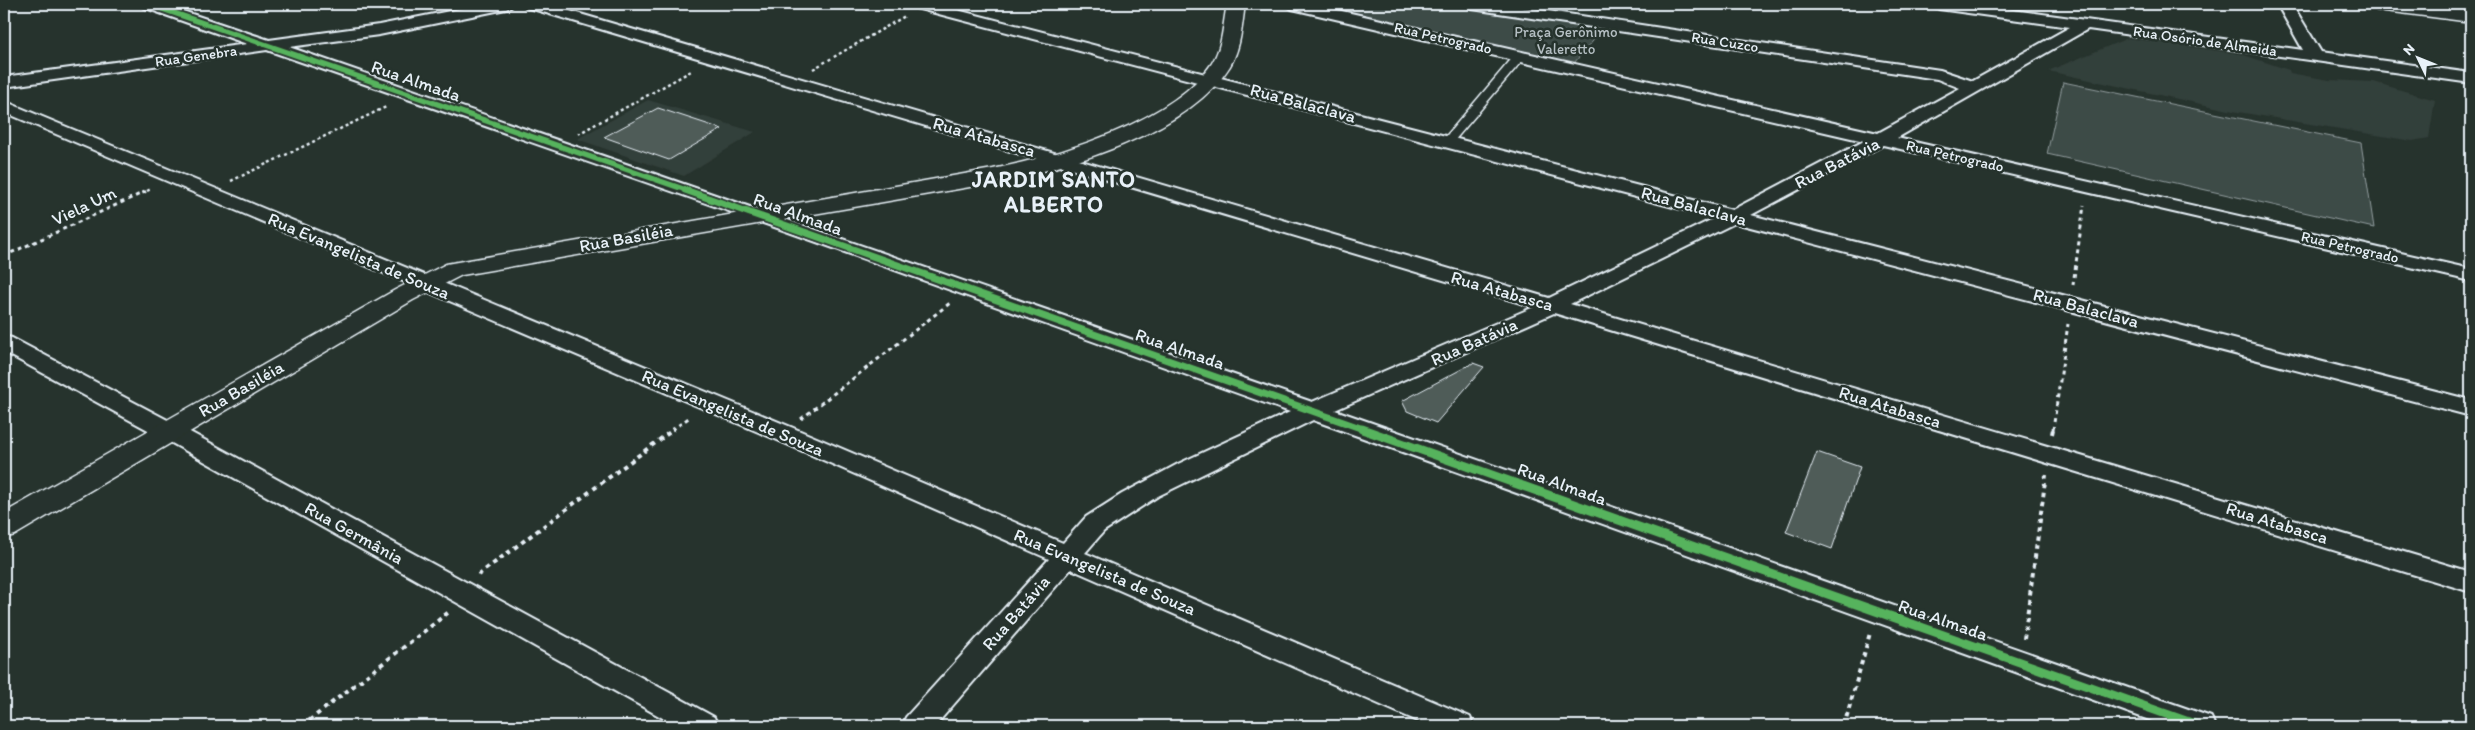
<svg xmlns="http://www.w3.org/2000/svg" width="2475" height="730" font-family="Itim,sans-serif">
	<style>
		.built { fill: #333f3a }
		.green { fill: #3e4b47; stroke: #939ea0 }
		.building { fill: #505c59; stroke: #e8f1f8 }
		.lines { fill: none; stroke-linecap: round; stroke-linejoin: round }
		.service-casing { stroke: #e8f1f8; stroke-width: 12 }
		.minor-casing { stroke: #e8f1f8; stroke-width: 4 }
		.tertiary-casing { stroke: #e8f1f8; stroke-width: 3 }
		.path-far2 { stroke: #e8f1f8; stroke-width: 2.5; stroke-dasharray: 3 3; stroke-linecap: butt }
		.path-far1 { stroke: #e8f1f8; stroke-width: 3; stroke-dasharray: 4 4; stroke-linecap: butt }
		.path { stroke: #e8f1f8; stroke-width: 4; stroke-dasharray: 4.5 4.5; stroke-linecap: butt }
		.service { stroke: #26332d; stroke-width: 9 }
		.minor { fill: #26332d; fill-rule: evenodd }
		.tertiary { fill: #26332d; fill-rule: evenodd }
		.cycleway-far2-casing { stroke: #26332d; stroke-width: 8 }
		.cycleway-far1-casing { stroke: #26332d; stroke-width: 10 }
		.cycleway-casing { stroke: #26332d; stroke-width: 12 }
		.cycleway-far2 { stroke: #56b35d; stroke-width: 5.5 }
		.cycleway-far1 { stroke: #56b35d; stroke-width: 7 }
		.cycleway { stroke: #56b35d; stroke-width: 9 }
		.labels { text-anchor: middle; stroke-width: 5; stroke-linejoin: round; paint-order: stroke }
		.far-park-label { font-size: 15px; fill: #b5bfc3; stroke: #26332d }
		.far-street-label { font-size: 15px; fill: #e8f1f8; stroke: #26332d }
		.street-label { font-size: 18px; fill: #e8f1f8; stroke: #26332d }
		.district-label { font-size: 22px; font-weight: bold; letter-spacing: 1px; fill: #e8f1f8; stroke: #26332d }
	</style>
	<rect width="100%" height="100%" fill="#26332d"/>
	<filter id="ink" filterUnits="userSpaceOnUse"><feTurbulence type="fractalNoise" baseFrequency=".02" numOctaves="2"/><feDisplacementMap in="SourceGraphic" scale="10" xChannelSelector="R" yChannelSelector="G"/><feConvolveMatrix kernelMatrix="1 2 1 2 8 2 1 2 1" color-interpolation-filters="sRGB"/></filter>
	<g filter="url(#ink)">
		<!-- built -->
		<path class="built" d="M2128 38 2241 54 2289 70 2290 73 2329 80 2374 82 2435 100 2429 138 2412 141 2238 112 2048 71Z
			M648 100 755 132 684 176 577 139Z"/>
		<!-- green -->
		<path class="green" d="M1314 4H1453L1605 27 1574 63Z
			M2063 82 2361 143 2374 228 2047 154Z"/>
		<!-- building -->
		<path class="building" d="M658 108 722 129 669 160 604 137Z
			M1473 363 1484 367 1436 423 1407 411 1402 401Z
			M1817 452 1860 467 1832 549 1786 532Z"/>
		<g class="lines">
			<defs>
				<path id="service" d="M1448 141 1520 56"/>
				<path id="minor" d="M141 4H162L269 40 379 25 485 4H513L511 7 506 9 379 35 289 47 1312 402 1534 307 526 7 523 4H546L1549 298 1715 218 912 7 909 4H934L1732 210 1864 141 1292 9 1284 4H1311L1878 133 1960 88 1937 79 1472 9 1464 4H1501L1940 70 1973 81 2070 27 1939 9 1934 7 1932 4H1970L2303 50 2277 4H2292L2321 52 2471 73V83L2088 29 1897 138 2471 269V281L1883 145 1751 215 2471 400V416L1735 223 1570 304 2471 572V592L1554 313 1335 410 2211 717 2215 726H2166L1313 420 1158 496 1104 531 1085 553 1470 717 1474 726H1429L1071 569 935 726H902L906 717 1049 559 775 439 4 112V101L791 427 1063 543 1086 517 1122 494 1178 464 1290 412 786 231 267 50 4 87V77L247 44 143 7Z
					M4 336 12 338 177 425 714 717 718 726H677L161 437 4 352Z"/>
				<path id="tertiary" d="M1227 4H1245C1242 25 1241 48 1230 66 1188 134 1066 168 993 183L462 275 413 300 15 535 4 538V513L395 290 446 264 993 169C1058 156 1174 121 1212 63 1223 46 1223 23 1227 4Z
					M2368 4H2419L2471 10V22L2377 10 2370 8Z"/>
			</defs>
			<!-- service casing -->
			<use href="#service" class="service-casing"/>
			<!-- minor casing -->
			<use href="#minor" class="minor-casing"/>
			<!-- tertiary casing -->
			<use href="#tertiary" class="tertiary-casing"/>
			<!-- path-far2 -->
			<path class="path-far2" d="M813 69 905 16
				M578 134 693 70
				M231 181 388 106
				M147 191 151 189"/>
			<!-- path-far1 -->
			<path class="path-far1" d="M4 256 149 190
				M2073 285 2084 205
				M801 419 950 303
				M672 430 690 417
				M2053 430 2068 324"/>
			<!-- path -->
			<path class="path" d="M2052 434 2053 429
				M478 575 674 429
				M2024 639 2046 475
				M302 726 449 612
				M1844 726 1870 633"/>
			<!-- service -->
			<use href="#service" class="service"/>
			<!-- minor -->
			<use href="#minor" class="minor"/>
			<!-- tertiary -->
			<use href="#tertiary" class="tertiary"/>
			<defs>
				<path id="cycleway-far2" d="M148 4 689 191"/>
				<path id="cycleway-far1" d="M685 190 1366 430"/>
				<path id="cycleway" d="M1362 429 2200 726"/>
			</defs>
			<!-- cycleway-far2 casing -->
			<use href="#cycleway-far2" class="cycleway-far2-casing"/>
			<!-- cycleway-far1 casing -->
			<use href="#cycleway-far1" class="cycleway-far1-casing"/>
			<!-- cycleway casing -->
			<use href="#cycleway" class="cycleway-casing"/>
			<!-- cycleway-far2 -->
			<use href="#cycleway-far2" class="cycleway-far2"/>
			<!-- cycleway-far1 -->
			<use href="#cycleway-far1" class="cycleway-far1"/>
			<!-- cycleway -->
			<use href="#cycleway" class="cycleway"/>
		</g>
	</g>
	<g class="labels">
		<!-- far-park labels -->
		<g class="far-park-label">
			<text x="1566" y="37">Praça Gerônimo<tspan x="1566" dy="17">Valeretto</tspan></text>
		</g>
		<!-- far-street labels -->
		<g class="far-street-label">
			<text transform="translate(1443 38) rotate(13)" y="5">Rua Petrogrado</text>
			<text transform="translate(2205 41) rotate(8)" y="5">Rua Osório de Almeida</text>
			<text transform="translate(1725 42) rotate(9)" y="5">Rua Cuzco</text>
			<text transform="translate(196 56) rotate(-8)" y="5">Rua Genebra</text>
			<text transform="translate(1955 156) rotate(13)" y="5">Rua Petrogrado</text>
			<text transform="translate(2350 247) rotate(13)" y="5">Rua Petrogrado</text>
		</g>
		<!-- street labels -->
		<g class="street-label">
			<text transform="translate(416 81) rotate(19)" y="6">Rua Almada</text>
			<text transform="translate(1303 103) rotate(15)" y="6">Rua Balaclava</text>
			<text transform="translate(984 137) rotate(16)" y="6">Rua Atabasca</text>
			<text transform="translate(1837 163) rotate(-27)" y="6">Rua Batávia</text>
			<text transform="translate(84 206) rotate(-25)" y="6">Viela Um</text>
			<text transform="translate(1694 206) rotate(15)" y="6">Rua Balaclava</text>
			<text transform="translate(798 214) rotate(20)" y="6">Rua Almada</text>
			<text transform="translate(626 238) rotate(-10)" y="6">Rua Basiléia</text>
			<text transform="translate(359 256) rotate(23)" y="6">Rua Evangelista de Souza</text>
			<text transform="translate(1502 291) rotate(16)" y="6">Rua Atabasca</text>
			<text transform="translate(2086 308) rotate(15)" y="6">Rua Balaclava</text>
			<text transform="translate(1474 342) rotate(-24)" y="6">Rua Batávia</text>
			<text transform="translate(1180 349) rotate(19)" y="6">Rua Almada</text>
			<text transform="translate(241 389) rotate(-30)" y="6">Rua Basiléia</text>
			<text transform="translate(1890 407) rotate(17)" y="6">Rua Atabasca</text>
			<text transform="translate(733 413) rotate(23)" y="6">Rua Evangelista de Souza</text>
			<text transform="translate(1562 484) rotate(20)" y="6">Rua Almada</text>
			<text transform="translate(2277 523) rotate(17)" y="6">Rua Atabasca</text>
			<text transform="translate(354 533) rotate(29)" y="6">Rua Germânia</text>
			<text transform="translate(1105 572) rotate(23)" y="6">Rua Evangelista de Souza</text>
			<text transform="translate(1016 613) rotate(-49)" y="6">Rua Batávia</text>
			<text transform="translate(1943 620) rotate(19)" y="6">Rua Almada</text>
		</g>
		<!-- district labels -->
		<g class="district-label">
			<text x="1054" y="187">JARDIM SANTO<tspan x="1054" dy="25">ALBERTO</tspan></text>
		</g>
	</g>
	<!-- margin -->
	<rect width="2475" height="730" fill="none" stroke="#26332d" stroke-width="20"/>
	<rect x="10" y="10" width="2455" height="710" fill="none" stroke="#e8f1f8" stroke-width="2" filter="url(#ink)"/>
	<!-- north arrow -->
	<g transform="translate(2418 58) rotate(313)" stroke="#26332d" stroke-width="4" paint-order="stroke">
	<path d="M0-4L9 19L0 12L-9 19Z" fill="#e8f1f8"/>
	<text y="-8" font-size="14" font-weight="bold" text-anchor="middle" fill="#e8f1f8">N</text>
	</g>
</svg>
